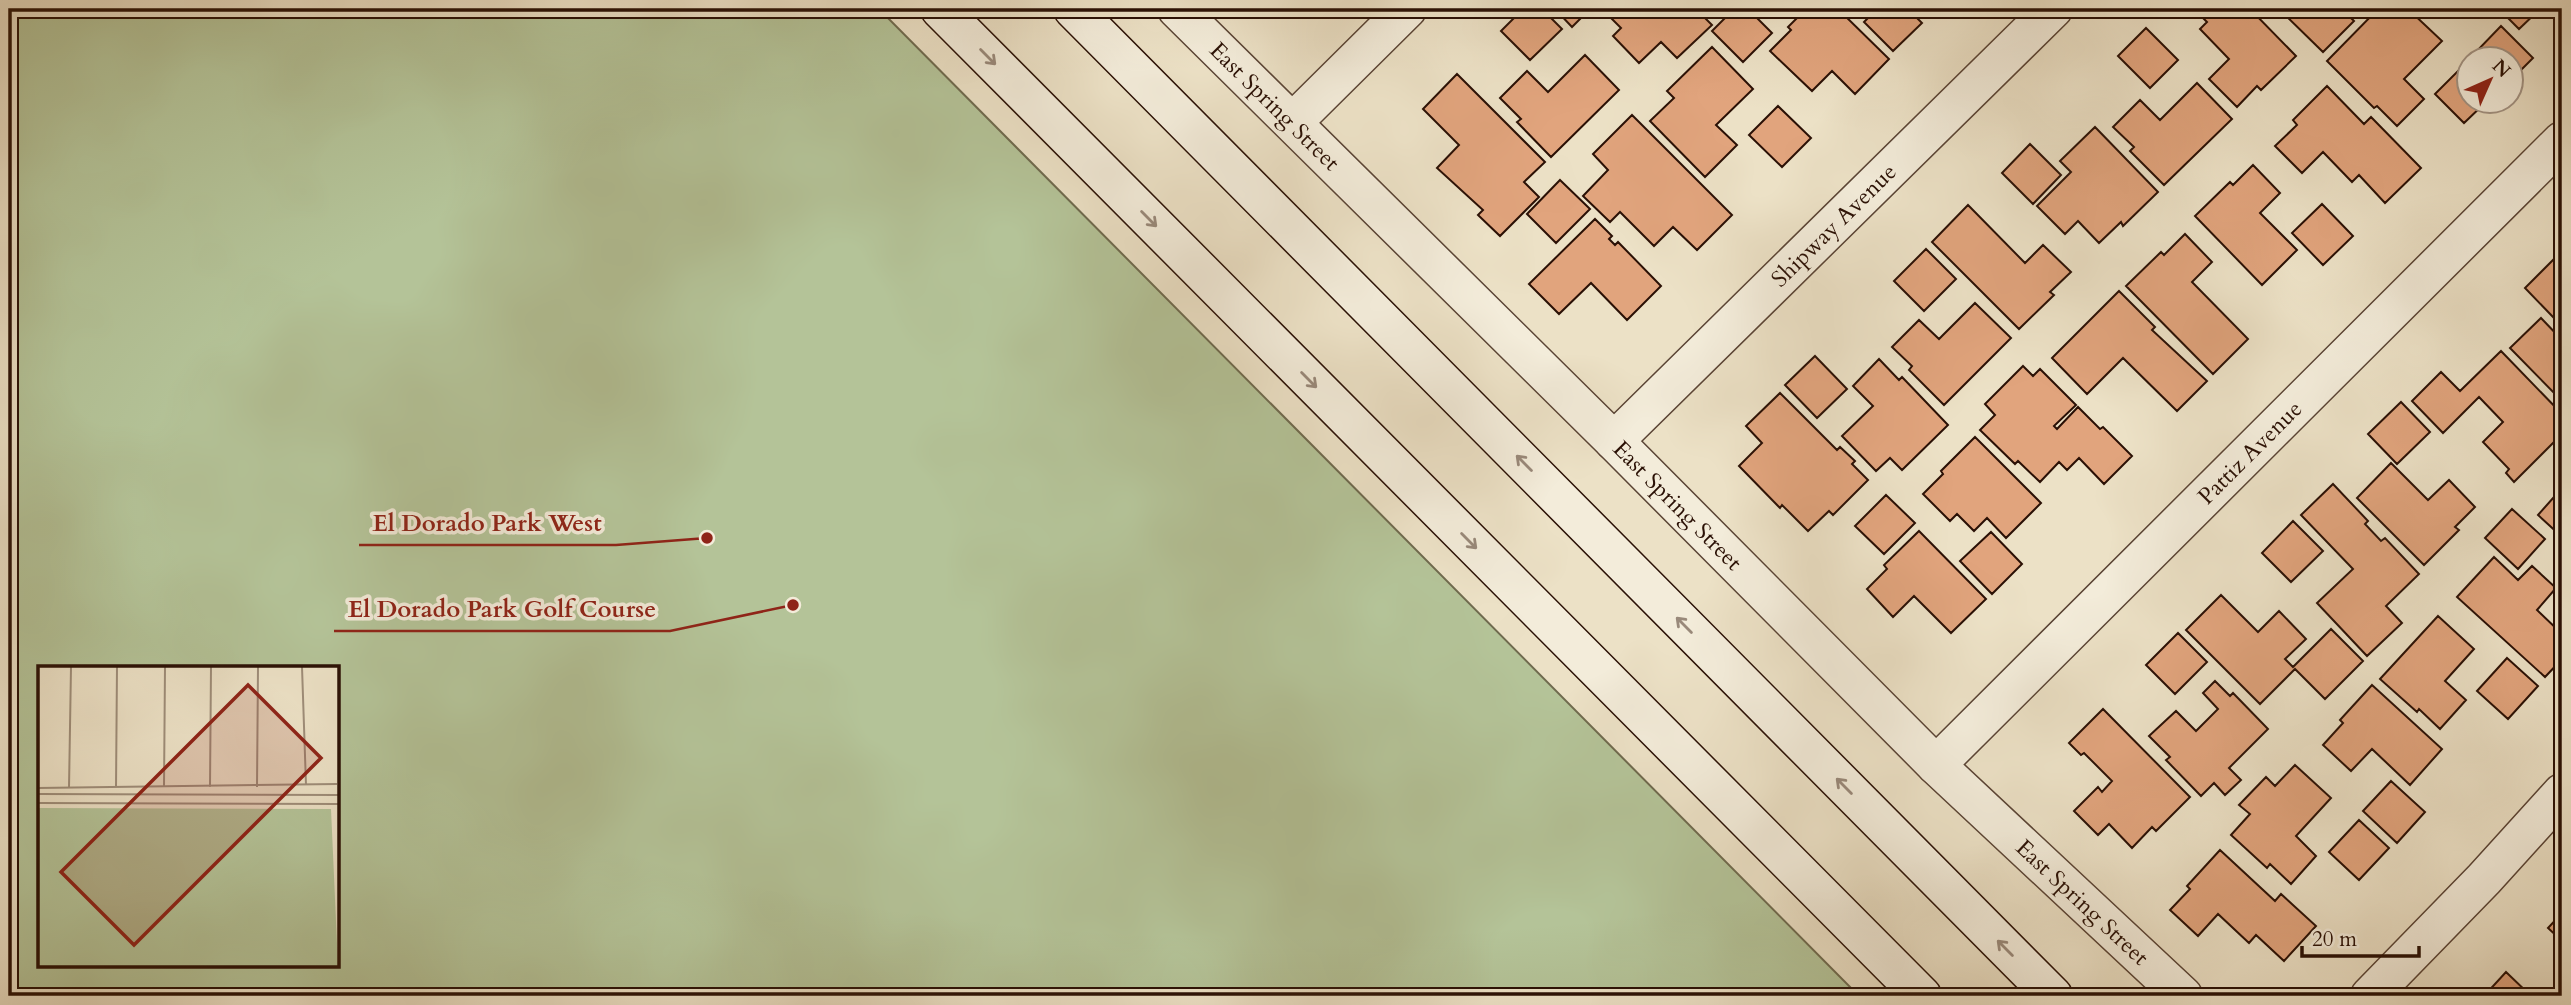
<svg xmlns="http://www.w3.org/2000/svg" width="2571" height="1005" font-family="Cardo,serif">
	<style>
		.green { fill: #b4c398; stroke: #6f6a4e; stroke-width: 2; fill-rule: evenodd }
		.building { fill: #e1a47d; stroke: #2a1005; stroke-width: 2 }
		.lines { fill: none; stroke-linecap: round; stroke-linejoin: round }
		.street-casing { stroke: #5a4435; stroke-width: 41 }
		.secondary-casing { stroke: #2a1005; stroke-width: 41 }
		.street { stroke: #f3ecda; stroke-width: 38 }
		.secondary { stroke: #f3ecda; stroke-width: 38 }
		.oneway { stroke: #99897a }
		.labels { text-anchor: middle; stroke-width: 7; stroke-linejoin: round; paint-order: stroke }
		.street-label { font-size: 23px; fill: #2a1005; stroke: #f3ecda }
		.inset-road { fill: none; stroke: #9e8d79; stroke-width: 2 }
		.view { fill: #8f2418; fill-opacity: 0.15; stroke: #8f2418; stroke-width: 3.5 }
		.inset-edge { fill: none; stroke: #2a1005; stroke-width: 3.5 }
		.leader { fill: none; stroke: #8f2418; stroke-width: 2.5 }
		.callout-dot { fill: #8f2418; stroke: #f3ecda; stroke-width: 2.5 }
		.callout-label { font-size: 24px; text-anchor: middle; font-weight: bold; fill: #8f2418; stroke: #f3ecda; stroke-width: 7; stroke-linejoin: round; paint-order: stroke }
	</style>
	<rect width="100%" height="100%" fill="#ece1c6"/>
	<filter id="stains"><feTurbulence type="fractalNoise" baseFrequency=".00286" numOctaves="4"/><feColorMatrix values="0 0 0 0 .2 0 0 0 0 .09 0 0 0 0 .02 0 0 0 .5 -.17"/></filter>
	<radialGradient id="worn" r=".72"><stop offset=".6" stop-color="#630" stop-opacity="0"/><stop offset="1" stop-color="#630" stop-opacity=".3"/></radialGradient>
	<!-- green -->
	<path class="green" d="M9 9H879L1859 996H9ZM40 667H338V965H40Z"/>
	<!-- building -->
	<path class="building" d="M1523 9H1542L1562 29 1530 60 1501 31Z
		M1555 9H1590L1572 27Z
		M1602 9H1696L1712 25 1677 58 1661 42 1639 63 1613 36 1621 28Z
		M1734 9H1748L1772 33 1743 62 1712 31Z
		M1806 9H1838L1889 59 1855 94 1832 71 1812 91 1770 51 1791 30 1788 27Z
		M1877 9H1908L1922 23 1893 51 1864 22Z
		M2194 9H2250L2296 56 2261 90 2257 86 2237 107 2209 79 2229 59 2200 29 2207 22Z
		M2279 9H2342L2354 21 2323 52Z
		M2378 9H2394L2399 14 2404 9H2408L2442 41 2404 79 2424 99 2397 126 2377 106 2374 108 2327 61Z
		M2499 9H2540L2519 29Z
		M2501 26 2533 58 2512 79V60H2475L2472 56Z
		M2146 28 2178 60 2150 88 2118 56Z
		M1712 47 1753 89 1716 125 1737 145 1705 177 1650 121 1674 98 1667 91Z
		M1585 55 1619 90 1551 157 1517 122 1521 119 1500 98 1527 71 1548 92Z
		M2466 63 2470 66V102H2486L2464 123 2435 94Z
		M1457 74 1545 162 1524 182 1539 197 1500 236 1478 215 1483 210 1437 168 1459 145 1423 109Z
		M2197 83 2232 119 2164 185 2130 151 2134 147 2113 127 2140 100 2160 120Z
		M2327 86 2364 124 2371 117 2421 168 2385 203 2359 175 2352 182 2323 152 2302 173 2275 146 2297 125 2293 120Z
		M1778 106 1811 138 1782 167 1749 135Z
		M1632 115 1732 215 1697 250 1673 227 1654 246 1620 212 1610 222 1583 196 1608 170 1593 154Z
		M2095 127 2158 192 2123 226 2121 222 2099 243 2078 221 2065 234 2037 206 2071 172 2060 161Z
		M2030 144 2061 175 2033 204 2002 173Z
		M2253 165 2280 193 2260 213 2297 250 2262 285 2195 216 2230 182 2233 185Z
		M1560 180 1590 209 1556 243 1527 214Z
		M2322 204 2353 236 2323 265 2292 233Z
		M1968 205 2025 263 2043 245 2071 272 2050 292 2054 295 2019 329 1932 242Z
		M1595 219 1612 236 1609 239 1615 245 1618 242 1661 286 1627 320 1591 283 1559 314 1529 284Z
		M2185 234 2212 262 2192 282 2248 339 2213 374 2126 286 2161 252 2164 255Z
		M1926 249 1956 279 1924 311 1894 281Z
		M2556 257 2562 263V310L2554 318 2525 288Z
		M2119 291 2155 327 2152 330 2207 381 2177 411 2123 358 2087 394 2052 358Z
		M1975 303 2011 338 1944 405 1909 370 1912 366 1892 347 1919 320 1939 339Z
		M2541 318 2562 340V401L2510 348Z
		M2501 351 2562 414V434L2514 482 2506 473 2509 469 2483 442 2503 422 2479 397 2443 433 2412 401 2441 372 2460 391Z
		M1815 356 1847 389 1817 418 1785 385Z
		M1879 359 1899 380 1902 377 1948 425 1902 470 1890 458 1876 471 1842 436 1873 406 1853 386Z
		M2023 366 2033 376 2040 369 2076 405 2054 426 2057 429 2078 407 2100 429 2103 427 2132 456 2104 484 2079 458 2067 470 2059 462 2040 482 2018 461 2015 464 1980 430 1995 415 1985 404Z
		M1780 393 1837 450 1840 447 1855 461 1852 464 1868 480 1833 515 1829 511 1808 531 1782 505 1780 508 1739 466 1762 443 1746 426Z
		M2401 402 2430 432 2397 464 2368 434Z
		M1975 437 2041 503 2006 538 1987 518 1974 531 1957 514 1950 521 1923 494 1943 474 1941 471Z
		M2391 463 2428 500 2449 480 2475 507 2455 527 2459 530 2424 565 2357 498Z
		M2333 484 2368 521 2365 524 2381 541 2385 538 2419 574 2386 606 2402 623 2367 656 2317 603 2353 569 2301 515Z
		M2562 488V537L2538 515Z
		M1886 495 1915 523 1884 554 1855 526Z
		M2512 509 2545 539 2518 569 2485 538Z
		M2293 521 2323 551 2291 582 2262 553Z
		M1919 531 1986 599 1951 633 1914 596 1893 617 1867 589 1887 569 1884 565Z
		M1991 532 2022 564 1992 594 1960 561Z
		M2494 557 2518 580 2532 566 2556 588 2537 610 2562 634V659L2545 677 2457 597Z
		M2221 595 2258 632 2279 611 2306 639 2285 659 2293 667 2331 629 2363 661 2325 699 2295 669 2260 704 2186 630Z
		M2438 616 2474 649 2445 681 2466 700 2440 729 2419 709 2417 712 2380 679Z
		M2178 633 2207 662 2175 694 2146 665Z
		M2507 658 2538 686 2508 719 2477 691Z
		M2215 681 2230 696 2233 693 2268 729 2229 768 2241 780 2225 795 2214 783 2201 796 2166 760 2170 757 2149 736 2176 711 2196 731 2218 709 2203 693Z
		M2372 685 2442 749 2410 785 2372 749 2351 771 2323 745 2343 723 2340 720Z
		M2103 709 2190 797 2156 831 2152 827 2132 848 2109 824 2098 835 2074 811 2098 787 2102 792 2112 781 2084 753 2081 755 2069 743Z
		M2295 765 2331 798 2296 836 2316 856 2291 884 2270 864 2267 868 2231 835 2250 814 2239 805 2266 777 2275 786Z
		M2391 781 2425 812 2397 843 2363 811Z
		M2359 820 2389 848 2359 880 2329 852Z
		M2220 850 2275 901 2281 894 2316 926 2284 961 2256 935 2249 943 2218 914 2198 936 2170 910 2190 889 2187 886Z
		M2562 913V941L2548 928Z
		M2506 972 2531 996H2484Z"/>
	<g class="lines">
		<defs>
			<g id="street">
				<path id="s1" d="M1177 9 1614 441 1936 765 2183 996"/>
				<path d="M1293 122 1407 9"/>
				<path id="s2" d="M1614 441 2053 9"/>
				<path id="s3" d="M1936 765 2562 141"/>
				<path d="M2370 996 2484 879 2562 793"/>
			</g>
			<path id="secondary" d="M940 9 1922 996
				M1073 9 2053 996"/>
		</defs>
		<!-- street casing -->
		<use href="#street" class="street-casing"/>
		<!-- secondary casing -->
		<use href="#secondary" class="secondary-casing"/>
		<!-- street -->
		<use href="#street" class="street"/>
		<!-- secondary -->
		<use href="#secondary" class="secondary"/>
	</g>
	<!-- one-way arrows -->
	<defs><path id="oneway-shaft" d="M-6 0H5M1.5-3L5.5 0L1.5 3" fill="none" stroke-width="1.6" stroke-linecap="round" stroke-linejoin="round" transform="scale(1.75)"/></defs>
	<g class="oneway">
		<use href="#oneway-shaft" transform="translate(988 57) rotate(45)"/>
		<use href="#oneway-shaft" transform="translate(1149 219) rotate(45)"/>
		<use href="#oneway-shaft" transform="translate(1309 380) rotate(45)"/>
		<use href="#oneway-shaft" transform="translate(1524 463) rotate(-135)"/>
		<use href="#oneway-shaft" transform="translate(1469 541) rotate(45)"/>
		<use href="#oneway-shaft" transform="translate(1684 625) rotate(-135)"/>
		<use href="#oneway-shaft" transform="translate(1844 786) rotate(-135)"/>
		<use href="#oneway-shaft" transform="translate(2005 948) rotate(-135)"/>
	</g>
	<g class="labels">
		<!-- street labels -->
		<g class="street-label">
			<text dy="8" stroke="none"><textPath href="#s1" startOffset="138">East Spring Street</textPath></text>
			<text dy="8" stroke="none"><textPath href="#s2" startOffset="308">Shipway Avenue</textPath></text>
			<text dy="8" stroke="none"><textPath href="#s3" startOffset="443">Pattiz Avenue</textPath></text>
			<text dy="8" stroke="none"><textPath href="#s1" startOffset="705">East Spring Street</textPath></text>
			<text dy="8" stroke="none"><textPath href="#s1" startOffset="1272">East Spring Street</textPath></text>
		</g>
	</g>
	<!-- overview -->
	<g transform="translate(38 666)">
		<rect width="301" height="301" fill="#ece1c6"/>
		<path d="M0 142 293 143 300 300H0Z" fill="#b4c398"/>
		<path class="inset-road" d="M264 1 268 119M126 121 127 1M172 121 173 1M219 121 220 1M0 122 299 118M31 122 33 1M78 122 79 1M0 128 301 129M0 137 301 138"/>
		<path class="view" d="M210 19 283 92 96 279 23 206Z"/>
		<rect width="301" height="301" class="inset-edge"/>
	</g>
	<!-- callouts -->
	<path class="leader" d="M707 538L616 545H359M793 605L670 631H334"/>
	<g class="callout-dot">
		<circle cx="707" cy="538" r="7"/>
		<circle cx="793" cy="605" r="7"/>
	</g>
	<g class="callout-label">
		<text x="487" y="531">El Dorado Park West</text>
		<text x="502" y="617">El Dorado Park Golf Course</text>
	</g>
	<!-- margin -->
	<rect width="2571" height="1005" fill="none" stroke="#ece1c6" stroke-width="35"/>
	<rect x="10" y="10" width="2550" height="984" fill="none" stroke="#2a1005" stroke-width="3.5"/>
	<rect x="18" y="18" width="2536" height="970" fill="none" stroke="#2a1005" stroke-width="2"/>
	<!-- north arrow -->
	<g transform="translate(2490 80) rotate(45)"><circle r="33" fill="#f3ecda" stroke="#a39485" stroke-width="2"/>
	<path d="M0-5L12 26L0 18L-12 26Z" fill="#8f2418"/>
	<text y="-10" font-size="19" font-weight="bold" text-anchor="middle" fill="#2a1005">N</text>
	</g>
	<!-- scale -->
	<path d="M2302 946v10h117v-10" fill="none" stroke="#2a1005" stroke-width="3.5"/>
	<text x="2312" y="946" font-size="21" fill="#2a1005" stroke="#f3ecda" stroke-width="5" paint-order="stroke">20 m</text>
	<rect width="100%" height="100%" filter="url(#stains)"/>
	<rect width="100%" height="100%" fill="url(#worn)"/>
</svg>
